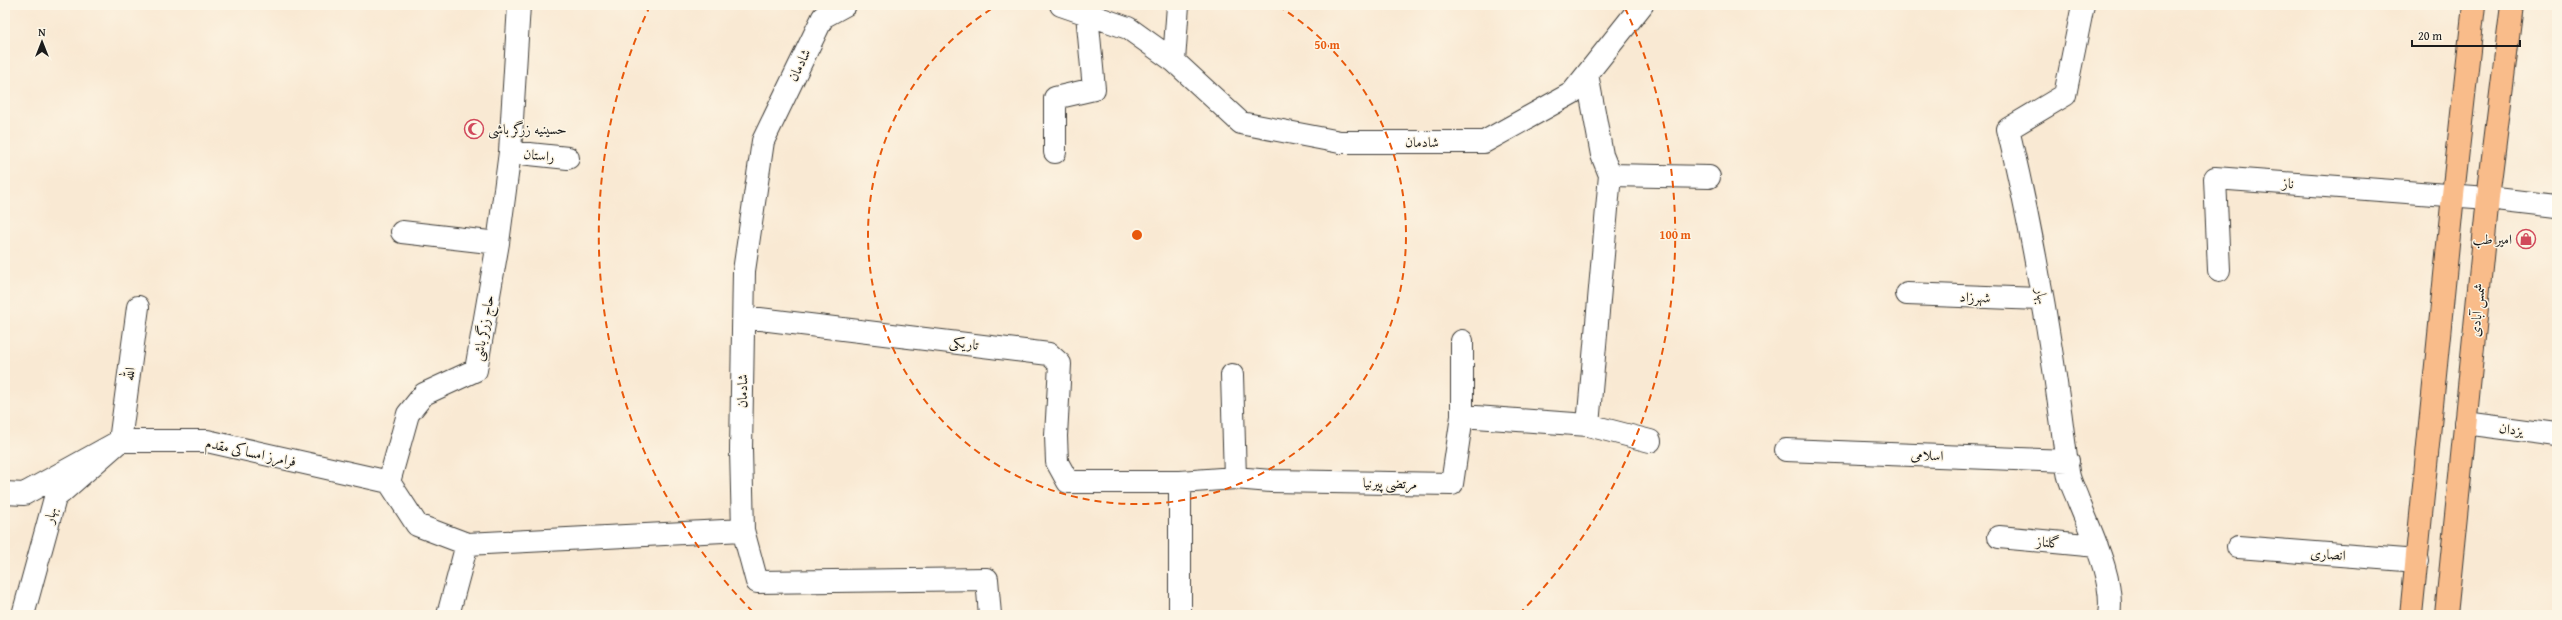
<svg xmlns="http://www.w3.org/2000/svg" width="2562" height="620" font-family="'Gentium Book Plus',Amiri,serif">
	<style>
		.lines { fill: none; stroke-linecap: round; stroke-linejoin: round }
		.minor-casing { stroke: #3d3b37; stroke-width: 24 }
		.major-casing { stroke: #3d3b37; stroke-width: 24 }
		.minor { stroke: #fff; stroke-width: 22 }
		.major { stroke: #f9bc8a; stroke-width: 22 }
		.ring { fill: none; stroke: #e8590c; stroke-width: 2; stroke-dasharray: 7 5 }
		.labels { text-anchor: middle; stroke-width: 3; stroke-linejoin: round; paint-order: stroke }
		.street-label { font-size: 14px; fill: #1c1c1c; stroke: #fcf5e5 }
		.poi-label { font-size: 14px; fill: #1c1c1c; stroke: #fcf5e5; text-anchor: start }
		.centre { fill: #e8590c; stroke: #fcf5e5; stroke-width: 2 }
		.ring-label { font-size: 12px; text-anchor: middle; font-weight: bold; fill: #e8590c; stroke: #fcf5e5; stroke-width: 3; stroke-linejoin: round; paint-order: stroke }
	</style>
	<rect width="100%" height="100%" fill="#fcf5e5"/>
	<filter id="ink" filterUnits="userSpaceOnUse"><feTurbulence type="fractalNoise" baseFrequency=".025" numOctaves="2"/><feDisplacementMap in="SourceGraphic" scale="8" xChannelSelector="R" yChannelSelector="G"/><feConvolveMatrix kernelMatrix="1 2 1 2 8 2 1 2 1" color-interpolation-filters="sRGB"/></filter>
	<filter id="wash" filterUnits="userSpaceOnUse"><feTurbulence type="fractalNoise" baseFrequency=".012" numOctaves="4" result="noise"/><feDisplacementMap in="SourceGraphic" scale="16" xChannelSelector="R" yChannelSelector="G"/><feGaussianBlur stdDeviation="0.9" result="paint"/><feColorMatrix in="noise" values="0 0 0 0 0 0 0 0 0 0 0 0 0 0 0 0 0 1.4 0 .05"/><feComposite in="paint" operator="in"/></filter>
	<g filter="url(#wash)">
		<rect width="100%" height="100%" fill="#f9e9d3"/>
	</g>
	<g filter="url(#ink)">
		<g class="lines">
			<defs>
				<path id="minor" d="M519 5 510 152 498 243 476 370 424 394 408 414 389 482 417 525 467 544 743 530
					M845 5 823 17 763 141 744 271 741 450 743 530 757 582 987 579 990 615
					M1061 5 1128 28 1174 61 1241 123 1340 142H1484L1572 93 1642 5
					M2083 5 2065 95 2008 129C2035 242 2054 357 2068 472 2069 481 2075 491 2078 500 2091 533 2115 580 2109 615
					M1174 61 1178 5
					M1587 74 1602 155 1610 175 1588 425
					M510 152 568 158
					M1055 152V98L1094 89 1087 14
					M1610 175 1709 177
					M402 232 498 243
					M2219 270 2215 178 2488 198 2557 206
					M1907 294 2042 299
					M744 317 1049 354 1060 364 1056 436 1057 462 1068 482H1180L1235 478 1271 481 1452 484 1462 416 1588 425 1650 441
					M1462 341V416
					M1232 375 1235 478
					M2465 423 2557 435
					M1786 450 2068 461
					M1180 482V615
					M5 493 24 494 120 441H207L389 482
					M1999 537 2097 546
					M2238 547 2418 561
					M23 615 55 498 120 441 138 307
					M448 615 467 544"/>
				<path id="major" d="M2411 615 2453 195 2474 5
					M2446 615 2488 198 2512 5"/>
			</defs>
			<!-- minor casing -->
			<use href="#minor" class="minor-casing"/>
			<!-- major casing -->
			<use href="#major" class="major-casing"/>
			<!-- minor -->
			<use href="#minor" class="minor"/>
			<!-- major -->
			<use href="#major" class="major"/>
		</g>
	</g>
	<!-- distance rings -->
	<g class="ring">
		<path d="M1278 6A269 269 0 1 1 996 6"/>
		<path d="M753 612A538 538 0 0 1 649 8M1625 8A538 538 0 0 1 1521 612"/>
	</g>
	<!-- icons -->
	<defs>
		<symbol id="mosque-ring" viewBox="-11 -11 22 22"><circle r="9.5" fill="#fcf5e5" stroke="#d1495b" stroke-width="1.5"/><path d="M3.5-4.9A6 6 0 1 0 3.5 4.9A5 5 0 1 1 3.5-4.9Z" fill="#d1495b"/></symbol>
		<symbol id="shop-ring" viewBox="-11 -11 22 22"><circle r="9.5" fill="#fcf5e5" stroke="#d1495b" stroke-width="1.5"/><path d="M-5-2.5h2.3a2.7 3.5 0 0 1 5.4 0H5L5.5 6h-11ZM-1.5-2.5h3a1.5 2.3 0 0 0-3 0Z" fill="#d1495b"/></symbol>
	</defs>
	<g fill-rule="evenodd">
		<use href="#mosque-ring" x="463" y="118" width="22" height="22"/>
		<use href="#shop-ring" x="2515" y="228" width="22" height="22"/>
	</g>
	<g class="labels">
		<!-- street labels -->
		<g class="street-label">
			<text transform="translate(799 65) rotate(-64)" y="5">شادمان</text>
			<text x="1422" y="147">شادمان</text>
			<text transform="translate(539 155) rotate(6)" y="5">راستان</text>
			<text transform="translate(2288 183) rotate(4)" y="5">ناز</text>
			<text transform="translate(2042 296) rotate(80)" y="5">بهار</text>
			<text transform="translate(1975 297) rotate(2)" y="5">شهرزاد</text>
			<text transform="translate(2477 310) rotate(-84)" y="5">شمس آبادی</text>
			<text transform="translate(483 328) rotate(-80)" y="5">حاج زرگر باشی</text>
			<text transform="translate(964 343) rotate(7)" y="5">تاریکی</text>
			<text transform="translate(129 374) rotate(-82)" y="5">الله</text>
			<text transform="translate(742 391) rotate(-89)" y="5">شادمان</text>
			<text transform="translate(2511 429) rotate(8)" y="5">یزدان</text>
			<text transform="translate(251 452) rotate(12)" y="5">فرامرز امساکی مقدم</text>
			<text transform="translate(1927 455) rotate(2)" y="5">اسلامی</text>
			<text transform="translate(1390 483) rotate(1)" y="5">مرتضی پیرنیا</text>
			<text transform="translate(50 515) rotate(-75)" y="5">بهار</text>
			<text transform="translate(2048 542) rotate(5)" y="5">گلناز</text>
			<text transform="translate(2328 554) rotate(4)" y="5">انصاری</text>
		</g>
		<!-- poi labels -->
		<g class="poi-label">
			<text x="488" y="134">حسینیه زرگر باشی</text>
			<text x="2512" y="244" text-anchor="end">امیر طب</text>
		</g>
	</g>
	<circle cx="1137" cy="235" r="6" class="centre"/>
	<g class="ring-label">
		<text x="1327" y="49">50 m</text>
		<text x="1675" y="239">100 m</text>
	</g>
	<!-- margin -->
	<rect width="2562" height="620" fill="none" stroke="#fcf5e5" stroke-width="20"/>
	<!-- north arrow -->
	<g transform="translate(42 42)" stroke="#fcf5e5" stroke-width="3" paint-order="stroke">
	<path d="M0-3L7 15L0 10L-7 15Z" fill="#1c1c1c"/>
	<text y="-6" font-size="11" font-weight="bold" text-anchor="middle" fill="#1c1c1c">N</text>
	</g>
	<!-- scale -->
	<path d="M2412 40v6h108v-6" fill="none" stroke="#1c1c1c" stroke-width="2"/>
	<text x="2418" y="40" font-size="12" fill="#1c1c1c" stroke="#fcf5e5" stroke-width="3" paint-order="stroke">20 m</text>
</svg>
